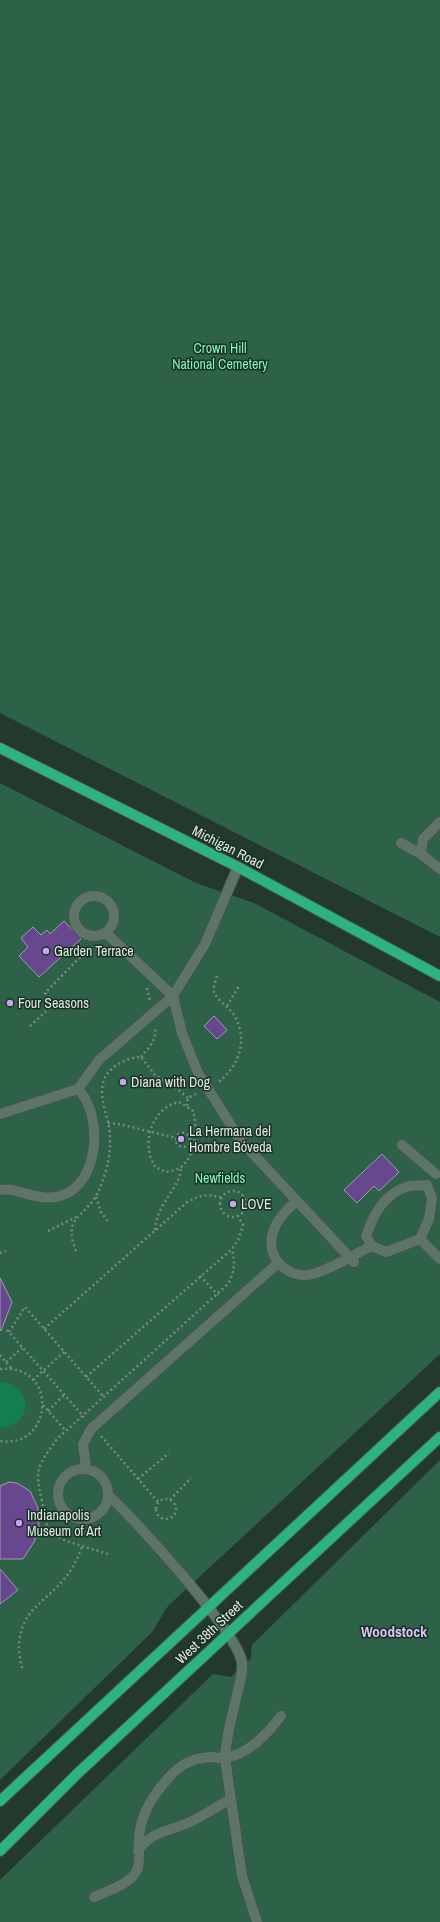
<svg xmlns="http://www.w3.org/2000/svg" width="440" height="1922" font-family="'Archivo Narrow',sans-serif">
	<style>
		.green { fill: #2e6248 }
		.water { fill: #127f53 }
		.building { fill: #67478e; stroke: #a29ab0 }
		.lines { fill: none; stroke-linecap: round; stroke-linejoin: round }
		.minor-casing { stroke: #42554a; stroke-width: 12 }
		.major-casing { stroke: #42554a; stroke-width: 12 }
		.path { stroke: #77897e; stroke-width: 2.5; stroke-dasharray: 2 3; stroke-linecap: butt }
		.minor { stroke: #5d7467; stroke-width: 10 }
		.major { stroke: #2db380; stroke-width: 10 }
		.poi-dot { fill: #c6a6f0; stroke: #1a2e23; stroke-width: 1.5 }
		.labels { text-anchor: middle; stroke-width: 3; stroke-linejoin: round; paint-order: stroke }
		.park-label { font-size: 14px; fill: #7dfbbb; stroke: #1a2e23 }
		.street-label { font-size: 14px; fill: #ddeae2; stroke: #1a2e23 }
		.poi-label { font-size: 14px; fill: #ddeae2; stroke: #1a2e23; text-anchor: start }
		.neighbourhood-label { font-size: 15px; font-weight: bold; fill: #dbc4fc; stroke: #1a2e23 }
	</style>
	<rect width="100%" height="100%" fill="#24392d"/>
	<!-- green -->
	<path class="green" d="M0 0H440V937L0 713Z
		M0 783 196 883 254 903 440 1002V1354L168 1606 152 1632 0 1780Z
		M440 1460V1922H0V1880L213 1674 231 1677 251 1658 252 1645Z"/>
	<!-- water -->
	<path class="water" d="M5 1382C35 1389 31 1427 0 1427V1383Z"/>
	<!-- building -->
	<path class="building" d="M64 921 81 939 39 977 19 956 28 947 21 938 33 927 41 935 47 930 50 934Z
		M214 1016 227 1030 217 1039 204 1026Z
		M382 1154 399 1172 379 1191 374 1186 357 1203 344 1190Z
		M0 1278 12 1302 1 1331 0 1330Z
		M9 1482 17 1483 30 1491 38 1508 39 1528 34 1542 23 1559H0V1486Z
		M0 1569 18 1590 0 1604Z"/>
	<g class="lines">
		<defs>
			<path id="minor" d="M440 822 423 839 421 854 440 869
				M401 843 421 854
				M74 916a20 20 0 1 1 40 0a20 20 0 1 1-40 0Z
				M106 933 173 996 182 1033 198 1073 241 1141 354 1262
				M0 1114 78 1089 99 1060 173 996 205 944 238 867
				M402 1145 436 1174
				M427 1185 432 1198 429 1219 420 1239 386 1252 372 1246 366 1236C374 1214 384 1193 409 1186 414 1185 422 1186 427 1185Z
				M0 1190C17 1186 38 1204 63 1195 100 1182 103 1114 78 1089
				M296 1201C286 1211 275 1221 272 1236 267 1260 290 1280 313 1274 332 1269 354 1254 372 1246
				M420 1239 440 1259
				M86 1468 83 1444 91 1429 277 1264
				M58 1494a25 25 0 1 1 50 0a25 25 0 1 1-50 0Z
				M108 1495C134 1518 239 1634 242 1663 243 1672 240 1682 238 1690 233 1713 226 1735 225 1758L242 1876 257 1922
				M138 1851C153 1829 170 1832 192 1821 205 1815 217 1806 231 1799
				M94 1897C107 1891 131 1884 137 1870 141 1861 138 1849 139 1839 140 1813 155 1792 173 1773 184 1762 199 1757 214 1757 218 1758 223 1759 226 1758 250 1753 267 1734 281 1716"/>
			<path id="major" d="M0 748 238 867 440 976
				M0 1801 440 1392
				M0 1851 77 1774 440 1437"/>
		</defs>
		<!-- minor casing -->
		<use href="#minor" class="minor-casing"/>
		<!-- major casing -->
		<use href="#major" class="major-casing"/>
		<!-- path -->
		<path class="path" d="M217 976C215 982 212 989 215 994 219 1002 229 1007 234 1015 249 1040 239 1067 217 1083
			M147 988 150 1002
			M227 1006 239 986
			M30 1026 54 1004 45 993 89 948H106
			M141 1057C149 1048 157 1040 155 1027
			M179 1102 193 1111C198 1128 196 1155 181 1167 177 1170 171 1171 166 1172L155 1167C153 1162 149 1156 149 1150 146 1130 158 1106 179 1102Z
			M187 1106 188 1098 198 1093
			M108 1123 119 1124 176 1138
			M176 1140a7 7 0 1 1 14 0a7 7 0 1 1-14 0Z
			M220 1204a13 13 0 1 1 26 0a13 13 0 1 1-26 0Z
			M96 1197 101 1212 109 1223
			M155 1230C157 1202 180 1189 181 1168
			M48 1231 76 1217
			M76 1251C63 1217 82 1219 96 1196 99 1191 101 1185 103 1179 110 1162 112 1140 108 1122 105 1110 100 1096 103 1083 106 1068 127 1057 141 1057L155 1075 180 1091 188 1098
			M0 1253 6 1251
			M200 1276 218 1295
			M44 1329 186 1203C199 1195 207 1193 222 1198
			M7 1330 84 1417
			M9 1332 25 1307 103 1396
			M0 1355 11 1368
			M6 1362 22 1348
			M0 1369C59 1363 54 1449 0 1441
			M86 1377 232 1249 238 1240 243 1225 238 1216
			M33 1380 64 1352
			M43 1405 66 1431
			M48 1411 64 1395
			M101 1436 158 1502
			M138 1479 169 1453
			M156 1509a10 10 0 1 1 20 0a10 10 0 1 1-20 0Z
			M170 1500 191 1478
			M108 1554 66 1541 49 1532C45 1521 45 1512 42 1501 34 1468 38 1466 57 1439L228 1284C235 1271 235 1263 232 1249
			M22 1668C21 1661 18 1652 19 1644 22 1608 46 1602 65 1578 73 1568 78 1558 82 1546"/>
		<!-- minor -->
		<use href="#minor" class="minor"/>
		<!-- major -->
		<use href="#major" class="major"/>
	</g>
	<!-- markers -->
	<g class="poi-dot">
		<circle cx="46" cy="951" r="4"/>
		<circle cx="10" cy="1003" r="4"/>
		<circle cx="123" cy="1082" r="4"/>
		<circle cx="181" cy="1139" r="4"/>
		<circle cx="233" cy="1204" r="4"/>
		<circle cx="19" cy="1523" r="4"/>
	</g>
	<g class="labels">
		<!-- park labels -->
		<g class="park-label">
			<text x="220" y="353">Crown Hill<tspan x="220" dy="16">National Cemetery</tspan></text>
			<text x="220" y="1183">Newfields</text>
		</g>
		<!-- street labels -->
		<g class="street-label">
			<text transform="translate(228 847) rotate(27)" y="5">Michigan Road</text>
			<text transform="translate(209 1632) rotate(-43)" y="5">West 38th Street</text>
		</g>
		<!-- poi labels -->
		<g class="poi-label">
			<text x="54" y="956">Garden Terrace</text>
			<text x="18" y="1008">Four Seasons</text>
			<text x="131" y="1087">Diana with Dog</text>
			<text x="189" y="1136">La Hermana del<tspan x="189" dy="16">Hombre Bóveda</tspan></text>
			<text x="241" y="1209">LOVE</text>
			<text x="27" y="1520">Indianapolis<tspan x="27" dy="16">Museum of Art</tspan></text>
		</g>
		<!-- neighbourhood labels -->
		<g class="neighbourhood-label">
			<text x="394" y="1637">Woodstock</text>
		</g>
	</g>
</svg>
